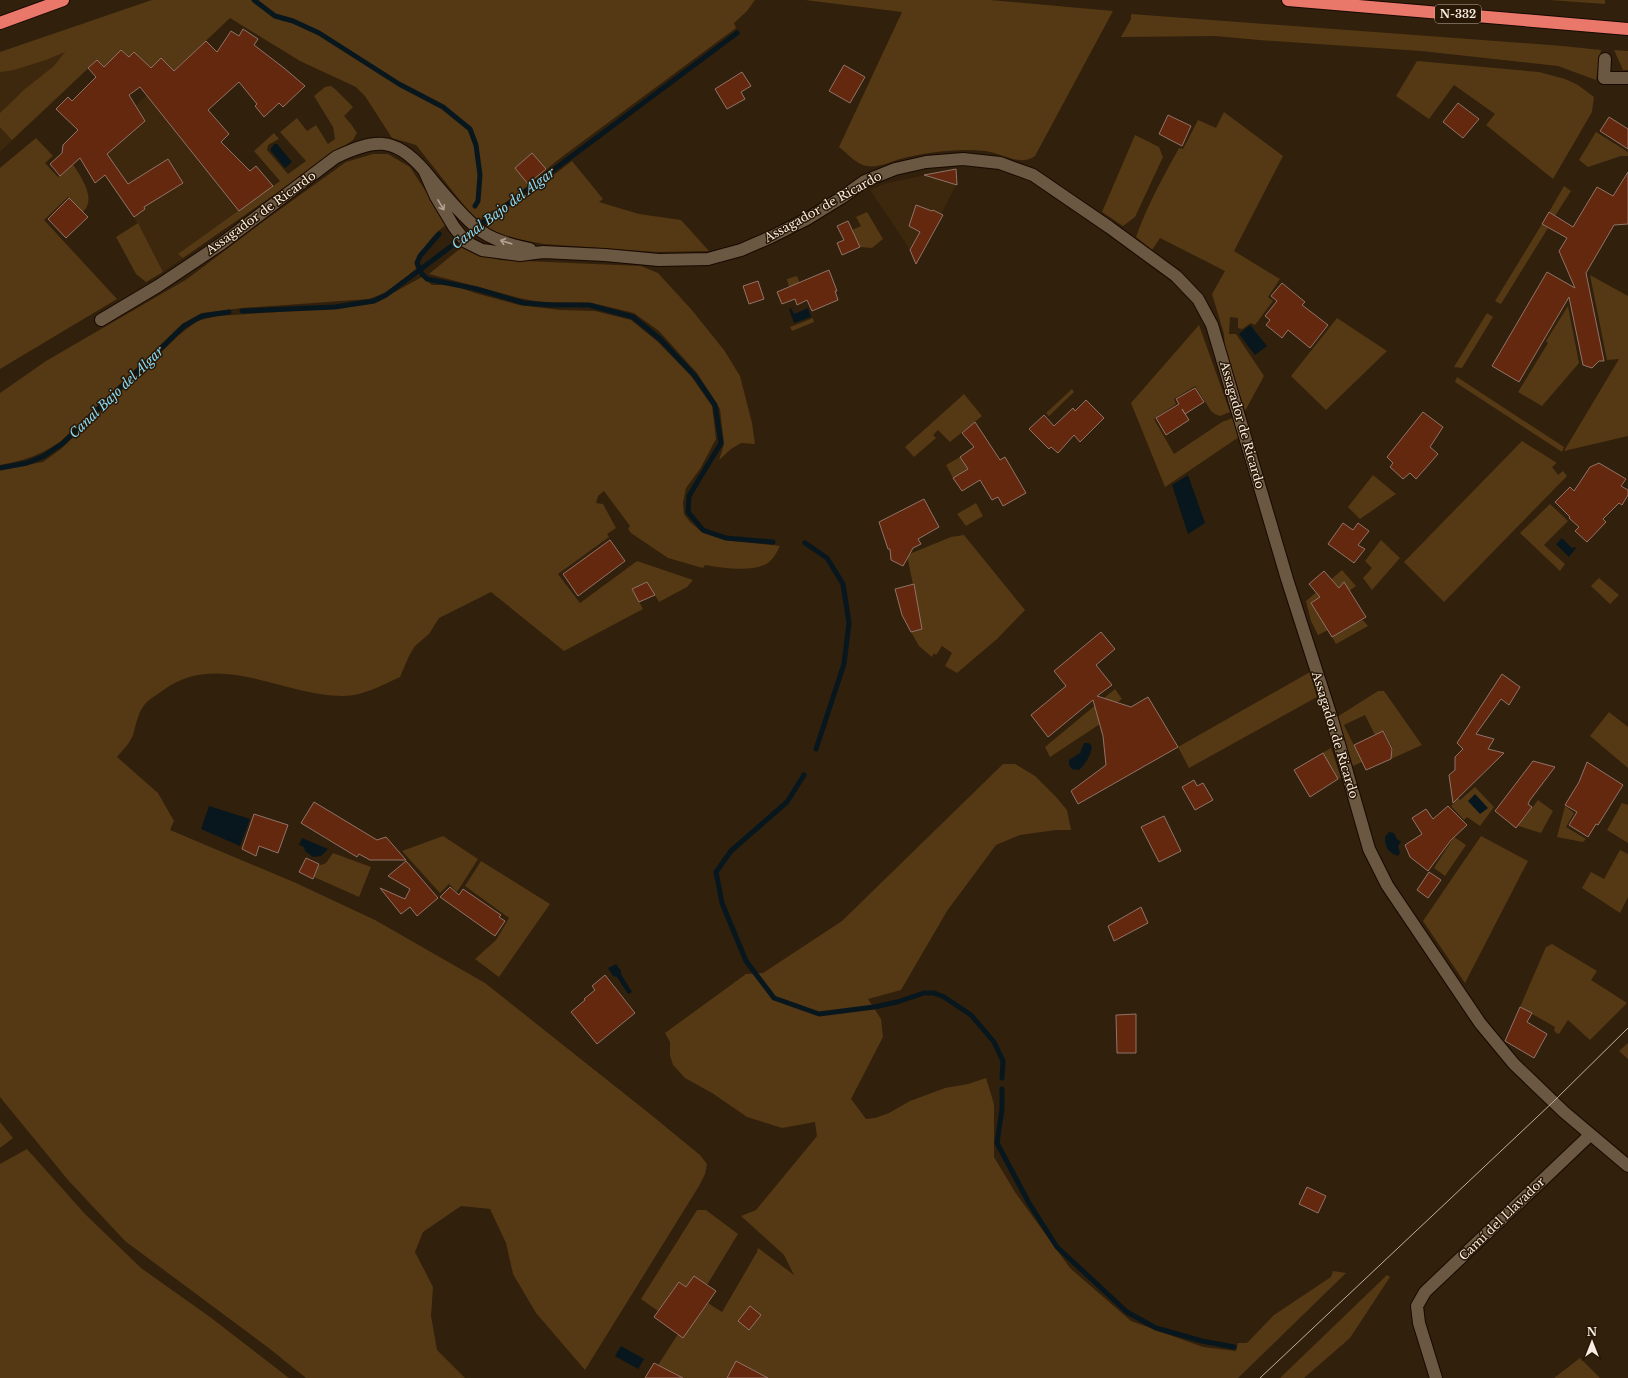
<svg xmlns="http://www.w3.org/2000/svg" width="1628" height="1378" font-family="'Libre Baskerville',serif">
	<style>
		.built { fill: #3d280d }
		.green { fill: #553814 }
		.water { fill: #08171d }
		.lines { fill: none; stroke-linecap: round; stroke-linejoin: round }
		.stream { stroke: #08171d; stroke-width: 5 }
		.building { fill: #64280f; stroke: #907368 }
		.minor-casing { stroke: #180900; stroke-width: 14 }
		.highway-casing { stroke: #180900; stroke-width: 14 }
		.minor { stroke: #6b5842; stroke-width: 12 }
		.highway { stroke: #ea786a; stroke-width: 12 }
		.tram { stroke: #beb0a2; stroke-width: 1 }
		.oneway { stroke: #b2a292 }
		.labels { text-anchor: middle; stroke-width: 3; stroke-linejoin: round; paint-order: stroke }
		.shield { fill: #271704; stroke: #baad9f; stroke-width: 1 }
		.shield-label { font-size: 11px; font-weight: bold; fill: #f9ede1 }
		.street-label { font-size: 12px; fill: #f9ede1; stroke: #271704 }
		.water-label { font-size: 13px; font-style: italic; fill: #89dbf7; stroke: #271704 }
	</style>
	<rect width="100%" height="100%" fill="#31200c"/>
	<!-- built -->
	<path class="built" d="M152 0H160L0 152V52Z
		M163 80 198 121 274 194 163 272 135 219 89 149Z
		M956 169 957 179 955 187 916 264 909 248 870 190 887 183Z"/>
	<!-- green -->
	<path class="green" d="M152 0H755L747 11 734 23 736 28 563 156 527 185 533 188 542 184 572 161 603 199 599 202 639 214 681 220 709 251 656 252 544 244 511 238 487 229V224L500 214 493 210 477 222 416 145 392 138 365 96 356 87 300 61 230 18 174 71 171 68 132 87 139 57 134 52 129 57 121 50 105 67 97 60 12 140 0 127V113L25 89 54 66 65 52 46 60 14 70 0 72V52Z
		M805 0H990L1113 11 1035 156C1020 167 1002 153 985 151 957 148 928 152 900 159 890 162 878 168 867 166 857 165 847 153 839 147L902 12Z
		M1549 0H1605V4Z
		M1131 14 1563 46 1601 50 1596 80 1558 66 1421 51 1259 40 1215 36 1121 37 1131 19Z
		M1614 50 1628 51V70H1623Z
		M1417 61 1539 72 1565 79 1578 85 1594 97 1592 112 1553 179 1486 125 1495 114 1454 85 1429 119 1396 96Z
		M331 86 335 89 353 107 344 116 351 124 357 133 353 140 183 258 178 254 280 181 254 151 274 133 279 139 268 145 267 150 288 174 306 161 280 132 297 118 307 131 316 125 328 144 335 139 333 127 314 96 325 87Z
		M1224 112 1283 156 1234 251 1280 279 1268 297 1273 301 1255 325 1251 323 1242 329 1238 328V318L1230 317 1229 334H1236L1264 376 1245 411 1225 348 1224 334 1212 294 1225 271 1160 238 1152 250 1136 237C1147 206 1163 177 1179 148L1183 149 1198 120 1216 128Z
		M1596 132 1628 152V156H1621L1588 167 1579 160Z
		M1135 135 1159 147 1163 157 1135 217 1123 226 1102 212Z
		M36 138 53 156 45 163 58 177 73 164C81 178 97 198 83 212L68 197 44 220 117 299 0 369V168Z
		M373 154H388L410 167 447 224C433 234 422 249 415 264L416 269 387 292 369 299 242 308 202 313 182 324 60 442C38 456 26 460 0 465V393L46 361 187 279 268 218 346 162Z
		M1564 186 1571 191 1555 216 1549 212Z
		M867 212 883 239 872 248 860 247 852 230 861 226 856 217Z
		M138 223 163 272 146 282 136 274 116 237Z
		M1542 224 1548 228 1501 304 1495 301Z
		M462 247 500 260 641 266 658 273 691 309 724 350 740 376 752 423 755 444 741 443 731 449 719 460 724 444 720 409 697 373 659 331 634 313 592 303 540 302 519 298 429 274Z
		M1590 275 1628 296V436L1564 451 1619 359 1607 360Z
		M797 276 804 294 789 287 787 279Z
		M422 277 432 285H446L461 288 475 293 519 305 560 310 595 311 631 320 658 342 691 376 712 406 716 439 700 469 686 488 683 503 684 514 690 522 703 533 724 540 780 546C777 552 774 558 769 562 756 573 722 568 705 565L703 568 668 558 631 533 628 529 630 526 604 491 598 496 596 503 603 504 616 528 607 534 609 537 558 574 580 603 637 561 693 580 687 587 659 602 647 582 632 589 643 609 564 651 491 592 439 618 429 634 415 646 409 656 400 677C383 685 363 696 343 696 283 696 218 649 162 691 157 695 149 699 145 704 138 712 136 725 133 735 130 743 123 750 117 757L158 793 174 821 170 830 296 883 375 920 485 983 650 1114 700 1155 707 1164 705 1174 699 1186 585 1370 536 1313 513 1274 506 1243 490 1209 461 1206 423 1232 415 1252 433 1287 431 1316 437 1350 465 1378H306L270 1349 125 1241 68 1180 0 1097V470L43 462 61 449 179 335 197 321 217 316 337 308 369 304 380 300Z
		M1568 306 1579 363 1542 406 1518 392 1548 343 1546 341Z
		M1487 313 1493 317 1462 368 1454 367Z
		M813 318 814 322 792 331 790 327Z
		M1337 318 1387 351 1326 410 1291 376Z
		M1199 325 1230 412 1220 416 1215 414 1211 411 1195 386 1174 399 1176 404 1154 419 1174 454 1222 422 1233 418 1239 437 1165 487 1131 403Z
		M1457 377 1564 447 1562 452 1455 382Z
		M1072 389 1074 392 1049 416 1046 413Z
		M964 394 982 416 950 442 938 430 933 435 936 438 914 457 905 447Z
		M1522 441 1557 463 1552 467 1558 475 1563 471 1567 476 1444 602 1404 562Z
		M960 457 968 469 953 478 946 465Z
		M1373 475 1396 494 1360 519 1348 507Z
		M976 503 983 516 966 526 957 514Z
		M1550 504 1568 521 1544 545 1565 564 1560 571 1520 533Z
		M964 535 1025 610 997 639 957 673 945 666 952 653 942 646 936 655 934 653 932 657 919 646 911 632 922 629 907 555 951 537Z
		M1381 540 1400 558 1372 590 1363 578 1372 568 1365 561Z
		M1342 570 1356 586 1349 591 1311 603 1328 630 1318 635 1311 621 1306 601Z
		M1599 578 1619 595 1610 604 1591 586Z
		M1363 620 1368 626 1336 644 1332 637 1355 623Z
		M1310 672 1317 697 1189 768 1178 747Z
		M1115 689 1122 699 1098 716 1100 724 1050 757 1045 747Z
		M1378 691H1384L1422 745 1391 759 1393 749 1384 731 1375 735 1365 715 1344 725 1362 762 1353 766 1337 717Z
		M1609 712 1628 727V768L1590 736Z
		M1331 748 1341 778 1338 779 1322 753Z
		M1003 764H1015L1035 776 1056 797 1067 810 1071 830H1056L1020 835 996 845 947 911 901 990 868 999 881 1019 883 1037 851 1099 866 1119 875 1118 889 1113 910 1101 945 1088 968 1084 986 1078 994 1104V1157L1015 1192 1070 1268 1131 1321 1203 1347 1236 1351 1238 1343H1247L1274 1315 1331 1277 1333 1271 1346 1273 1238 1378H683L658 1365 678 1334 683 1337 708 1303 722 1312 757 1252 758 1248 794 1275 784 1255 741 1216 756 1210 817 1136 815 1122 782 1128 747 1117 712 1093 685 1078 673 1065 670 1056V1042L665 1033 746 974 763 973 842 921Z
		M1475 787 1494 807 1480 826 1467 817 1464 820 1451 806 1458 798 1460 800Z
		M1538 800 1553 811 1541 833 1512 824 1524 818Z
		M1622 803 1628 805V843L1607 830Z
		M1565 806 1574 813 1566 827 1586 839 1583 842 1557 837Z
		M443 836 478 859 457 892 449 884 440 893 402 851Z
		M1481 836 1528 861 1465 983 1423 921Z
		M1454 837 1466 845 1445 876 1434 868Z
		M1620 850 1628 854V897L1620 913 1582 888 1591 872 1604 879Z
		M333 853 371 867 359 897 314 877 318 866 326 863Z
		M481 861 550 904 499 977 475 959 496 940 509 918 465 886Z
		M1552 944 1597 971 1591 980 1627 1003 1590 1040 1568 1020 1559 1034 1556 1033 1554 1030 1555 1027 1520 1007 1546 947Z
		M1628 1043V1059L1619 1051Z
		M0 1122 13 1138 0 1148Z
		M27 1149 85 1214 141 1268 210 1317 289 1378H0V1164Z
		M697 1210H706L738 1234 707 1285 688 1284 686 1287 679 1282 658 1311 641 1299Z
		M1387 1275 1390 1277 1350 1338 1304 1378H1280Z
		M1580 1358 1600 1378H1554Z"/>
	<!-- water -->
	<path class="water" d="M274 144H277L292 162 285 168 270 150Z
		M791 308 794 314 808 308 811 317 794 323 789 309Z
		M1250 325 1267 346 1255 355 1239 334Z
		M1188 475 1205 523 1188 534 1172 485Z
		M1562 538 1572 548 1575 547 1576 548 1569 557 1556 544Z
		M1084 743H1089L1092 747C1090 757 1086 763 1079 770L1072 769 1069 765V760L1080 753Z
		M1475 794 1488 808 1480 814 1468 801Z
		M209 806 250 819 240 846 201 829Z
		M1389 832 1394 833 1397 839 1401 842 1398 846 1400 853 1398 856C1388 852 1385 848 1385 837Z
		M302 838 328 849 321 856 313 857 305 851 304 847 299 845Z
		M616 964 621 971V974L632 992 628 994 617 977 613 976 608 968Z
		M621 1346 644 1359 638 1369 615 1356Z"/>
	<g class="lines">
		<!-- stream -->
		<path class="stream" d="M254 0 275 16 293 21 319 33 399 84 443 107 470 129 476 145 480 175 478 201 475 206
			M439 234 420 256 417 263 422 274 427 279 477 289 524 303 552 305H589L633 317 660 339 695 376 715 405 721 443 689 496 688 512 703 530 726 538 773 542
			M242 311 335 307 374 301 386 295 737 33
			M0 468 27 463 44 456 63 443 184 326 202 316 229 312
			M805 543 827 558 843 584 849 623 844 664 816 749
			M804 775 787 802 731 851 716 872 722 903 746 961 774 998 819 1014 874 1007 897 1002 924 993H934L944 997 971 1015 994 1042 1003 1061 1002 1078
			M1002 1089V1109L997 1143 1029 1203 1057 1247 1127 1312 1156 1328 1202 1341 1234 1347"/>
	</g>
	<!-- building -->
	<path class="building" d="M243 29 258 39 254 45 284 68 305 86 283 107 279 103 264 117 255 106 257 104 239 82 208 110 229 134 221 142 250 171 256 166 273 186 239 211 140 87 129 95 145 121 107 154 128 184 168 159 183 183 144 207 145 209 134 217 105 175 95 183 80 158 60 176 50 164 62 153 63 145 78 130 56 109 68 97 72 101 96 77 88 68 97 60 104 67 121 50 129 57 134 52 151 68 161 58 174 71 206 41 217 52 231 31 239 36Z
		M844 65 865 77 850 103 829 91Z
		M742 72 751 86 741 92 745 99 727 109 715 89Z
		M1458 103 1479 119 1463 138 1443 122Z
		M1168 115 1191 126 1182 146 1159 134Z
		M1609 117 1628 129V149L1600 131Z
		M532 153 546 169 528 184 515 168Z
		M956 169 957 185 924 175Z
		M1628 172V224L1614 225 1586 273 1604 361H1599L1592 368 1583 365 1569 297 1519 382 1492 366 1547 272 1575 288 1559 251 1567 238 1542 224 1549 212 1573 227 1597 187 1613 196Z
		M69 198 88 217 66 238 48 219Z
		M916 205 932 211 933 210 943 215 916 264 910 250 920 232 909 226Z
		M848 221 860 247 842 255 837 243 844 240 837 226Z
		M829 270 837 291H835L838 300 812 311 807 300 797 305 795 299 782 304 777 292Z
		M758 281 764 299 749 304 743 286Z
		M1282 283 1305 302 1302 305 1328 325 1310 348 1288 330 1282 338 1266 325 1270 320 1265 316 1277 301 1271 296Z
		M1195 388 1204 402 1185 414 1182 409 1189 420 1166 435 1156 418 1179 404 1176 399Z
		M1086 400 1104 418 1080 442 1074 435 1058 453 1051 447 1049 449 1029 429 1044 415 1054 426 1073 408 1075 411Z
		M1423 412 1443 427 1430 447 1438 454 1416 479 1410 473 1403 479 1390 467 1393 463 1387 457Z
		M975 422 1000 460 1005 457 1026 493 1003 506 998 497 992 500 980 480 962 491 953 478 968 469 960 457 974 447 962 433Z
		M1599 463 1626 479 1621 486 1628 490V495L1622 505 1619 503 1603 519 1606 522 1587 542 1575 531 1579 527 1569 518 1570 517 1555 502 1570 487 1574 491 1590 467Z
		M924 499 939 527 918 539 921 544 913 548 903 566 891 560 890 549H888L879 522Z
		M1343 523 1353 530 1358 523 1369 531 1358 545 1365 549 1354 563 1328 544Z
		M610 540 625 561 578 596 563 574Z
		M1324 571 1339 588 1344 582 1366 617 1332 637 1311 603 1320 597 1309 584Z
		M647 582 655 595 639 602 632 589Z
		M914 584 922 629 911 632 902 615 895 589Z
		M1101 632 1115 649 1096 665 1112 685 1097 696 1131 707 1148 697 1178 747 1078 804 1071 791 1106 765 1103 736 1093 700 1048 737 1031 715 1066 686 1054 671Z
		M1502 674 1520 687 1509 705 1501 699 1476 734 1494 739 1488 749 1504 753 1453 803 1449 775 1455 770V757L1463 749 1457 743Z
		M1383 731 1392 749 1391 759 1366 770 1354 745Z
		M1323 753 1338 779 1310 797 1294 770Z
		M1533 761 1555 767 1530 800 1528 804 1532 807 1516 828 1495 811Z
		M1587 762 1623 785 1598 825 1596 824 1588 837 1569 825 1577 812 1565 805 1579 782Z
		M1194 780 1197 786 1203 783 1213 800 1195 810 1182 787Z
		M314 802 377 840 386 837 406 860H370L359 854 357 857 301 823Z
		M1448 806 1467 825 1451 840 1428 871 1410 857 1405 845 1422 834 1412 818 1426 809 1433 819Z
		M254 814 288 825 278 853 259 846 256 856 242 849Z
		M1164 816 1181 851 1159 862 1141 827Z
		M306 858 319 864 313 879 299 872Z
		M406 861 438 898 417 916 410 907 401 914 380 888 405 899 410 889 388 876Z
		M1429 872 1441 880 1428 898 1417 890Z
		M450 887 459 895 463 889 501 915 499 917 505 921 495 936 440 897Z
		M1141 907 1148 923 1114 941 1108 926Z
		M605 975 635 1013 597 1044 571 1012 585 1000 584 999 595 990 592 986Z
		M1520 1007 1532 1013 1527 1022 1547 1034 1534 1058 1505 1041Z
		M1136 1014V1053H1117L1116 1015Z
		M1307 1187 1326 1196 1318 1213 1299 1204Z
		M694 1276 716 1291 683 1338 654 1317 679 1282 686 1287Z
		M750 1306 761 1315 749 1330 738 1321Z
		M736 1361 768 1378H727Z
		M654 1363 683 1378H645Z"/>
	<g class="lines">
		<defs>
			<path id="minor" d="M1605 59 1604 78H1628
				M424 170 436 197 454 227 466 242 482 250 520 255 543 252 605 255 659 260 708 259 741 250 771 237 807 219 841 198 865 181 895 169 926 162 963 159 1000 163 1033 175 1109 227 1176 276 1198 299 1212 325 1287 579 1331 716 1369 849 1387 885 1480 1023 1514 1064 1564 1112 1628 1166
				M101 320 158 286 221 244 336 157C374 139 394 136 423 169 440 189 457 211 477 228 491 240 512 245 530 249
				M1436 1378 1419 1323 1417 1306 1425 1292 1590 1135"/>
			<path id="highway" d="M1288 0 1628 29
				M0 23 63 0"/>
		</defs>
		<!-- minor casing -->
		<use href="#minor" class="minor-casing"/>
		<!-- highway casing -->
		<use href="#highway" class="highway-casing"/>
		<!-- minor -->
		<use href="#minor" class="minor"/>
		<!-- highway -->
		<use href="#highway" class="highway"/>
		<!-- tram -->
		<path class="tram" d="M1260 1378 1553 1102 1628 1028"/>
	</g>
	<!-- one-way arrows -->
	<defs><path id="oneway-shaft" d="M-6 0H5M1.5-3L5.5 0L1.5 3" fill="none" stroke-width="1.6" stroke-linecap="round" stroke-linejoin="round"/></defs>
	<g class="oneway">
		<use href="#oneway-shaft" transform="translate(441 205) rotate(59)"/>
		<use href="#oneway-shaft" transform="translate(506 242) rotate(-162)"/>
	</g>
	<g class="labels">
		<!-- shield labels -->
		<rect class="shield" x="1435" y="5" width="46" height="18" rx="3"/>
		<g class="shield-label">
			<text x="1458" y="18">N-332</text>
		</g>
		<!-- street labels -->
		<g class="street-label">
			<text transform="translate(823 207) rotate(-29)" y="4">Assagador de Ricardo</text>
			<text transform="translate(261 213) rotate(-36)" y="4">Assagador de Ricardo</text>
			<text transform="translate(1242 425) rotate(74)" y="4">Assagador de Ricardo</text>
			<text transform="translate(1335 735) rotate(73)" y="4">Assagador de Ricardo</text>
			<text transform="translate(1502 1219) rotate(-44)" y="4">Camí del Llavador</text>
		</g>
		<!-- water labels -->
		<g class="water-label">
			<text transform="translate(503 208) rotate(-37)" y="5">Canal Bajo del Algar</text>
			<text transform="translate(116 392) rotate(-44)" y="5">Canal Bajo del Algar</text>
		</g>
	</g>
	<!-- north arrow -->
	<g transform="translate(1592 1342)" stroke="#271704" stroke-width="3" paint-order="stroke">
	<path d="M0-3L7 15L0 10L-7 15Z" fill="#f9ede1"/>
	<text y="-6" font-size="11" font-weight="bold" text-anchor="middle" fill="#f9ede1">N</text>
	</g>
</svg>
